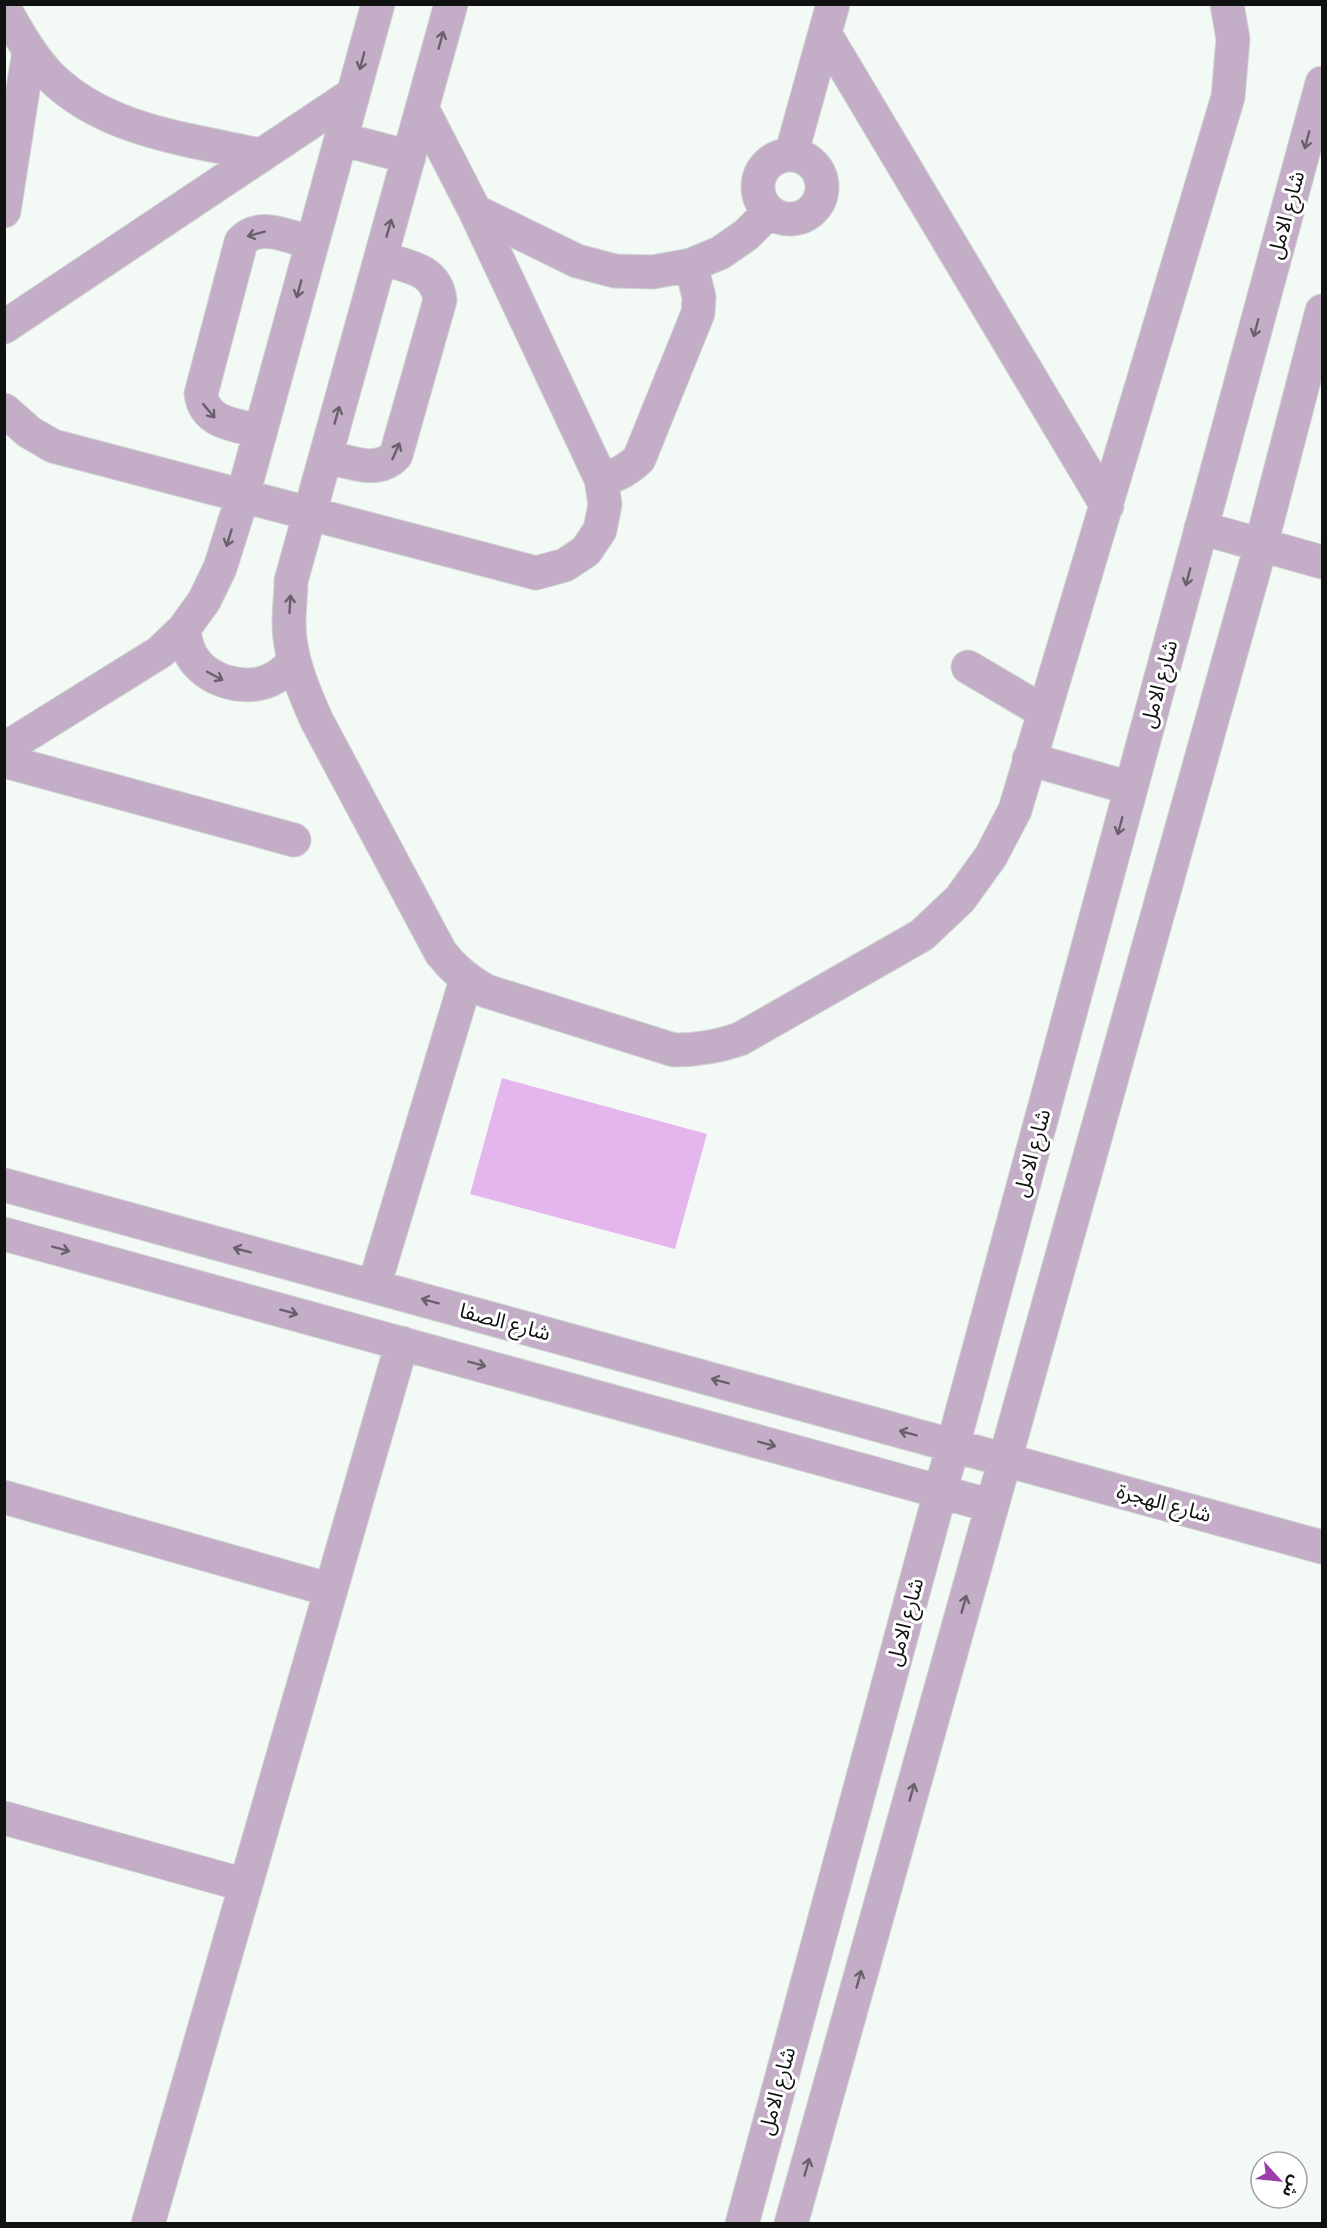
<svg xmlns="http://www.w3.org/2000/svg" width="1327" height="2228" font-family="'Noto Serif','Noto Sans Arabic',serif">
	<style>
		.green { fill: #e5b6ed }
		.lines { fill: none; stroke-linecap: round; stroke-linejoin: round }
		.minor-casing { stroke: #cfd5d1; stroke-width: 35 }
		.minor { stroke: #c3adc7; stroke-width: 33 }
		.oneway { stroke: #6a606c }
		.labels { text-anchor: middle; stroke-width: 6; stroke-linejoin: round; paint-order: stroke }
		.street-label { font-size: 21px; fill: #101211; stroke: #fff }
	</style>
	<rect width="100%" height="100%" fill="#f3faf6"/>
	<!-- green -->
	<path class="green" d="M502 1078 707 1134 675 1249 470 1194Z"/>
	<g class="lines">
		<defs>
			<path id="minor" d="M451 4 291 581C291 595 289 609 289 623 289 657 303 690 317 721L441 953C454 970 468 981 486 991L674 1050C697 1050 717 1047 740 1039L922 935 960 899 991 856 1015 810 1228 97 1233 39 1227 4
				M4 8C18 32 31 57 51 77 106 131 187 139 260 155
				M825 34 1107 506
				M341 139 409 157
				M791 155 833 4
				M758 187a32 32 0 1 1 64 0a32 32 0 1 1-64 0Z
				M4 211 29 51
				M475 211 577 261 615 271 653 272 691 265 720 253 746 235 769 212
				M4 327 353 94
				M4 410 29 432 53 446 536 573 565 565 586 551 600 530 605 504 601 479 475 211 422 108
				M260 431C236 425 205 424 201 394L241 242C258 221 290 237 312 243
				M326 456C349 462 378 475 396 455L440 300C436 268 407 267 381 258
				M601 479C617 476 627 470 639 459L698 313 699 297 691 265
				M1201 528 1322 562
				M183 630C185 638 187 646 190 653 205 682 248 694 276 677 283 673 289 667 294 662
				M968 667 1044 712
				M4 749 160 652 183 630 204 601 220 568 243 495 378 4
				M1029 759 1130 788
				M4 761 294 840
				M4 1185 1322 1547
				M4 1234 992 1506
				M374 1286 466 980
				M4 1497 331 1590
				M4 1818 245 1885
				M148 2224 402 1343
				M742 2224 1322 83
				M791 2224 1261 545 1322 311"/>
		</defs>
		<!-- minor casing -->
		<use href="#minor" class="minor-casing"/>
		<!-- minor -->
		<use href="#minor" class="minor"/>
	</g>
	<!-- one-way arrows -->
	<defs><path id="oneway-shaft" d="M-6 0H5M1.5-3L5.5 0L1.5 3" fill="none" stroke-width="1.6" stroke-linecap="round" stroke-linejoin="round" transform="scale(1.5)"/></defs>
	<g class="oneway">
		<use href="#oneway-shaft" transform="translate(441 40) rotate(-75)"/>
		<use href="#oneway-shaft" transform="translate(362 61) rotate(105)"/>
		<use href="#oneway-shaft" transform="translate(1307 140) rotate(105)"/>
		<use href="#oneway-shaft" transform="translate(389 228) rotate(-74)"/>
		<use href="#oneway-shaft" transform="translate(256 234) rotate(165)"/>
		<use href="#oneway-shaft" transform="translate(299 289) rotate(105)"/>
		<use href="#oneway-shaft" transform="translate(1256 328) rotate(105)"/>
		<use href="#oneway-shaft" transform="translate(209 411) rotate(50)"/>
		<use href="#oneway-shaft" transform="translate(337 415) rotate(-74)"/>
		<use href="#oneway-shaft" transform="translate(396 451) rotate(-66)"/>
		<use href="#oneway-shaft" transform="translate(229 538) rotate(107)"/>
		<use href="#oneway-shaft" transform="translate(1188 577) rotate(105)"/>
		<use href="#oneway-shaft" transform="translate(290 604) rotate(-87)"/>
		<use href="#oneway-shaft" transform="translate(215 676) rotate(28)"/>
		<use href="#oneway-shaft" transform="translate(1120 826) rotate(105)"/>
		<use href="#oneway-shaft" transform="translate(61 1249) rotate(15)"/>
		<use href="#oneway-shaft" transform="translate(242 1250) rotate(-165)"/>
		<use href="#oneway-shaft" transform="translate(430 1301) rotate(-165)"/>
		<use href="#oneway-shaft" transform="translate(289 1312) rotate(15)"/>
		<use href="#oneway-shaft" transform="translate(477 1364) rotate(15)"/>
		<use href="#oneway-shaft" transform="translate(720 1381) rotate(-165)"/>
		<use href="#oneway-shaft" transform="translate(908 1433) rotate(-165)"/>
		<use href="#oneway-shaft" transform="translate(767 1444) rotate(15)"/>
		<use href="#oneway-shaft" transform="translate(964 1604) rotate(-74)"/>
		<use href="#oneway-shaft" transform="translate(912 1792) rotate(-74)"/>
		<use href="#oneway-shaft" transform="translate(859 1979) rotate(-74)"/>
		<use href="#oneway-shaft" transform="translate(807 2167) rotate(-74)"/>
	</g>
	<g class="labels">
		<!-- street labels -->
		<g class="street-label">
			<text transform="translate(1286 215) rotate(-75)" y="7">شارع الامل</text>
			<text transform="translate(1159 684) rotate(-75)" y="7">شارع الامل</text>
			<text transform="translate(1032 1153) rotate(-75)" y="7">شارع الامل</text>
			<text transform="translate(505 1322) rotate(15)" y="7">شارع الصفا</text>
			<text transform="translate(1164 1503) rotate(15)" y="7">شارع الهجرة</text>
			<text transform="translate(905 1622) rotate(-75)" y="7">شارع الامل</text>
			<text transform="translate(777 2091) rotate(-75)" y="7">شارع الامل</text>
		</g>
	</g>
	<!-- border -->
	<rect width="1327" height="2228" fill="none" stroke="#101211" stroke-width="12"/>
	<!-- north arrow -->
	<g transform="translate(1279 2180) rotate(117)"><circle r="28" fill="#ffffff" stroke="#9fa0a0" stroke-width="1.5"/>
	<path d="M0-4.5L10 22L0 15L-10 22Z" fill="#9a3fa9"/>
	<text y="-9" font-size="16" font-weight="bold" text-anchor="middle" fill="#101211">ش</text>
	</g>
</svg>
